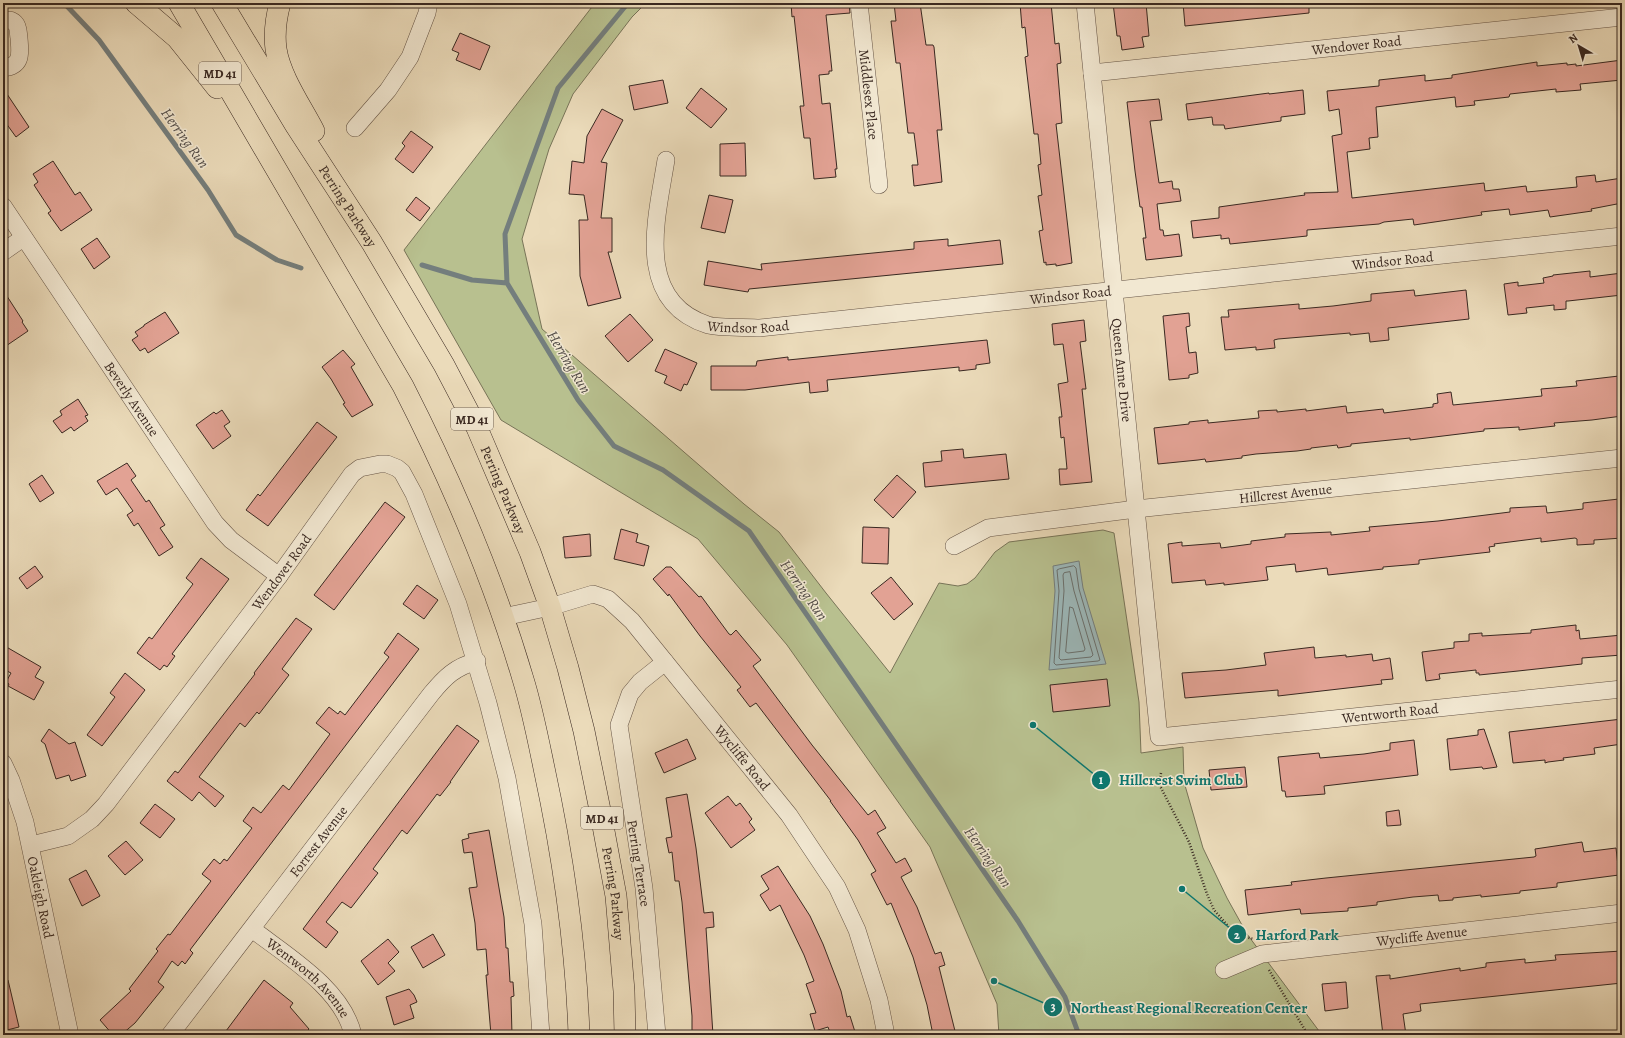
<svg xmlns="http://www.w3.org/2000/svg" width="1625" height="1038" font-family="Alegreya,serif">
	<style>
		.green { fill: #b8c08f; stroke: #787458 }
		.water { fill: #9cb8ba; stroke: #747e7d }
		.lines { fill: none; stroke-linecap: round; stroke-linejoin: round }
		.shore { stroke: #6a706e; stroke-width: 1 }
		.stream { stroke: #747e7d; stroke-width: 5 }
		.building { fill: #e2a294; stroke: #392821 }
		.minor-casing { stroke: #665547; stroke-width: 18 }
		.major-casing { stroke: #392821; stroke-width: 22 }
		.path { stroke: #392821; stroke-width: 2.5; stroke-dasharray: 1 2; stroke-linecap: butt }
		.minor { stroke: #f2e8d2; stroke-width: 17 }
		.major { stroke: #ebdbba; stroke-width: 21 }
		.labels { text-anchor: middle; stroke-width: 3; stroke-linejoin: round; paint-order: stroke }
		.shield { fill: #f2e8d2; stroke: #706256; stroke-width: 1 }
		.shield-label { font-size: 13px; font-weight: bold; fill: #392821 }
		.street-label { font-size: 14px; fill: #392821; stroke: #f2e8d2 }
		.water-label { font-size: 15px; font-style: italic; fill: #524c47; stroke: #f2e8d2 }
		.leader { fill: none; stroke: #0f766e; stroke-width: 1.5 }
		.callout-dot { fill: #0f766e; stroke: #f2e8d2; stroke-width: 1.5 }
		.mark-label { font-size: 12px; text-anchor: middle; font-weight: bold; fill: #fff }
		.callout-label { font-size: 15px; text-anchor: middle; font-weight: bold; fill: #0f766e; stroke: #f2e8d2; stroke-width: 3; stroke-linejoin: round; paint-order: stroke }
	</style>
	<rect width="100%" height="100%" fill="#ebdbba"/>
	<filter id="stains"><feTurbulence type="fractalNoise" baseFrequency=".005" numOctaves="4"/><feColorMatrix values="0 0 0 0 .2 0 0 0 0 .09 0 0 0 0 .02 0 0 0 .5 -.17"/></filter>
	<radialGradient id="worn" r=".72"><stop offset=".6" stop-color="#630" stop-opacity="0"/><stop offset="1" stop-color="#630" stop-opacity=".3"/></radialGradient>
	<!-- green -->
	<path class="green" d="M595 3H646L632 17 573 94 549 149 522 239 542 329 744 504 779 532 826 593 890 673 939 583 958 586 967 584 975 578 995 552 1009 542 1103 530 1114 533 1139 702 1141 753 1183 747 1184 782 1203 848 1227 898 1247 934 1322 1035H999L997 1004 930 847 787 645 698 539 501 420 404 250Z"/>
	<!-- water -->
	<path class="water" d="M1079 561 1083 588 1106 664 1049 670 1055 591 1053 566Z"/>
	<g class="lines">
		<!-- shore -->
		<path class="shore" d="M1074 566 1076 568 1079 589 1100 660 1098 661 1056 665 1054 663 1059 591 1057 570 1059 569Z
			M1070 572 1074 591 1093 655 1091 657 1061 660 1059 658 1064 591 1063 575 1064 573Z
			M1070 607 1073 608 1085 649 1084 651 1068 653 1066 652Z"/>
		<!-- stream -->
		<path class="stream" d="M64 3 99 40 208 190 236 235 277 260 301 268
			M628 3 558 88 505 234 507 283 578 400 614 446 663 470 749 531 1018 921 1065 997 1079 1035
			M422 265 472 280 507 283"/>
	</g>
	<!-- building -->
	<path class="building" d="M791 3H849L850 13 826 15 832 71H829V74L819 75 822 104 830 103 837 169H835L836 177 814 179 810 138H804L800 106H804L794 16 792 17Z
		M894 3H920L926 45H933L934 47 942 130H937L942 182 914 186 912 165H918L914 133H908L900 63H896L891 21H896Z
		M1020 3H1051L1055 44 1059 43 1061 63 1057 64 1062 123 1056 124 1072 263 1056 266V264L1046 265V262L1044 263 1039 231 1043 230 1038 196 1042 195 1038 165 1041 164 1038 134H1034L1025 57 1028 56 1025 27 1022 28Z
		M1113 3H1146L1149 36 1142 37 1144 47 1122 50 1120 36H1117Z
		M1183 3H1309V13L1185 26Z
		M460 33 490 46 480 70 456 60 459 53 452 50Z
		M1622 60V80L1580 84 1581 90 1556 92V89L1510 94 1509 97 1474 101 1475 105 1456 107 1455 97 1376 107 1378 137 1369 138 1370 149 1347 152 1352 198 1484 183 1485 191 1526 186 1527 192 1577 187 1576 177 1595 175 1596 182 1622 178V203L1591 209 1592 211 1550 217 1548 210 1510 215 1509 209 1481 212 1482 215 1414 225 1413 219 1384 222 1379 224 1307 230V236L1230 244 1229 238 1221 239V235L1193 238 1191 221 1219 218V207L1305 195 1304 193 1338 192 1332 136 1342 134 1339 109 1329 111 1327 91 1379 86V80L1425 75V81L1452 78V75L1537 62V66L1567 63V65L1576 64V66Z
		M663 80 668 103 634 110 629 86Z
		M3 88 29 127 16 137 3 119Z
		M701 88 727 109 711 128 686 108Z
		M1303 90 1305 114 1281 117V121L1225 129 1224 125H1213L1212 117 1188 120 1186 104 1269 93V94Z
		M1159 99 1162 120 1150 121 1159 183 1172 181 1173 189H1179L1181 201 1157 204 1160 230H1163L1164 236 1179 234 1182 256 1146 260 1143 238H1146L1142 207H1140L1135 171 1127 102Z
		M602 109 623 120 601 162 607 163 601 218H612V252H608L621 298 588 306 580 276 579 220H588L584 195 569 194 572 161 584 163 587 136Z
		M411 131 433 147 413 173 395 159 405 146 402 143Z
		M745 143 746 176H720V144Z
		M53 161 75 195 80 192 92 210 61 231 48 213 51 211 34 185 38 182 33 174Z
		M709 195 733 200 725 233 701 228Z
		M416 197 430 208 420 221 406 210Z
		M97 238 110 257 94 269 81 249Z
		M948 239V246L1000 240 1003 264 749 289 748 292 704 285 708 261 762 270 761 264 914 249V242Z
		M1590 271V277L1622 273V295L1568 301H1566V309L1554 310V305L1526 308 1527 313 1508 315 1504 284 1518 282V286L1544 283 1543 278 1553 276V275Z
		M3 290 23 321 22 322 28 331 3 348Z
		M1414 290 1415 296 1466 290 1469 319 1388 328 1389 340 1370 342 1369 333 1350 335V333L1278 339 1274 340 1275 348 1256 350V347L1225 350 1221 317H1229L1228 310 1299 304V309L1333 306 1371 301V294Z
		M165 312 179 333 148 353 145 348 140 351 132 340 138 336 135 332 144 326V325Z
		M1189 313 1190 326 1186 327 1189 353 1196 352 1198 373 1189 375V378L1169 380 1163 316Z
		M630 314 653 340 628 362 605 336Z
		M1084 320 1086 341 1080 342 1086 389H1082L1092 482 1060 485 1059 469H1067L1064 437 1061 438 1059 417H1062L1058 384 1068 382 1063 344 1054 345 1052 324Z
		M987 340 990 363 976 365V369L959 371V367L827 380 828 391 810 393 809 382 745 390H711V366H756L757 361 788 357V360Z
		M665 349 697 363 687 385 684 384 681 391 664 383 667 376 655 371Z
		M343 350 355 364 351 367 373 405 352 417 343 404 345 403 331 379 322 367Z
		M1619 376 1620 383H1622V416L1592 420 1554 423 1555 426 1519 430V427L1484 429V431L1410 440V438L1351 444V446L1338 448 1337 445 1311 448V449L1297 451 1256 454 1242 456V458L1206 462 1205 459 1198 460 1158 464 1154 428 1189 424V422L1208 420V423L1259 418 1258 411 1277 410V412L1306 409V411L1346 406 1347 413 1383 409 1384 413 1433 407V404L1438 403 1437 394 1451 392 1453 405 1542 396 1541 389 1577 386 1576 381Z
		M78 399 88 415 85 416 88 421 74 431 71 427 62 433 53 421 62 415 60 411Z
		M222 410 230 422 224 426 231 436 213 449 196 425 214 412 216 414Z
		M317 422 337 437 268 526 246 510 258 494 260 496Z
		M963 449 964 458 1006 454 1009 479 925 487 923 463 942 461 941 451Z
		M127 463 136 476 131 480 146 502 149 500 165 525 160 528 173 547 159 556 138 523 134 526 127 515 133 511 117 488 106 495 97 481Z
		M42 475 54 493 40 502 29 484Z
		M897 475 916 492 893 518 874 500Z
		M1619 499 1622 538 1594 540V544L1577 545V539L1575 538 1541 542V538L1494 544 1495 546 1489 547 1490 552 1419 560V564L1383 567V569L1328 575 1327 568 1296 572 1295 564 1266 567 1268 580 1224 585V583L1206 585 1205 580 1172 583 1168 544 1182 542V546L1220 543 1221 548 1251 544V541L1285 537V534L1331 532V535L1370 531 1369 527 1438 521 1510 512V508L1546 506 1547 513 1583 509V503Z
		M385 502 405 517 334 610 314 595Z
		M863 527 889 528 888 564 862 563Z
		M621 529 638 534 636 542 649 546 644 566 614 559Z
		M590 534 591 556 565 558 563 537Z
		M201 558 229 579 172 654 175 656 167 667 164 665 160 670 137 653 149 637 152 639 193 584 186 578Z
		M35 566 43 577 27 589 19 578Z
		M666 567H671L699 597 701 596 729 634 731 635 736 630 761 660 753 666 812 745 868 815 875 810 886 828 877 833 896 863 905 858 912 871 901 877 917 907 935 954 941 952 945 965 939 967 955 1031 933 1035 927 1005 913 957 891 903 887 905 871 874 876 871 858 840 830 801H831L756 703 750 707 737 690 741 687 700 636 669 594 668 596 653 579Z
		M891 577 913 604 894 620 871 593Z
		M417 585 438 600 424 619 403 604Z
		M296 618 312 629 282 669 289 675 259 714 257 712 245 727 240 723 199 777 224 796 215 807 199 792 192 801 167 781 175 771 178 773 255 674 254 673Z
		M1576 625V631L1579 630 1580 639 1622 635V655L1582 658V664L1518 671 1479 675V673H1476V670L1439 674 1440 679 1426 681 1422 652 1454 648V642L1469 641V634L1482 633V636L1531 633V630Z
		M398 633 419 649 190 950 193 953 185 964 182 961 178 966 172 961 158 982 164 987 135 1023 121 1035H113L100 1020 131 991 129 989 158 951 156 949 168 934 170 935 211 881 202 874 214 859 220 864 224 859 227 861 252 828 243 821 253 807 261 813 283 785 289 790 330 734 316 723 329 707 338 714 340 711 345 715 389 657 384 653Z
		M3 645 41 667 35 677 44 682 34 700 8 686 9 684 6 682 11 673 3 669Z
		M1314 647 1315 658 1346 655V657L1372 654 1373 661 1390 658 1393 679 1381 680 1382 684 1278 696V690L1185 698 1182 673 1226 670 1266 665 1264 653Z
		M125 673 145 690 102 746 87 735 115 697 110 693Z
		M1107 679 1110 706 1053 712 1050 685Z
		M1622 719V744L1594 748 1595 754 1563 758 1564 760 1548 762 1545 763V760L1513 763 1509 732Z
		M457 725 479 741 450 782H451L440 796 437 794 407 834 402 830 373 869 378 873 351 908 342 902 326 922 338 932 326 948 303 929Z
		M49 729 69 744 75 742 86 776 71 781 69 775 56 779 45 744 41 741Z
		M1484 729 1497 767 1483 769 1482 767 1450 770 1447 739 1478 735V730Z
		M687 739 696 759 664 773 655 753Z
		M1414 740 1418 775 1324 786 1325 794 1286 797 1285 791H1282L1278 757 1319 753 1320 758 1364 754 1390 750V743Z
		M1245 767 1247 787 1211 790 1209 770Z
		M687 794 696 848 704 913 713 912 714 927 706 928 713 1035H692V1016L682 902 679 881H675L672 852 669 853 666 838 672 837 666 798Z
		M728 796 736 806 740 803 752 819 749 822 755 830 731 848 705 813Z
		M155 804 175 819 160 838 140 823Z
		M1399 810 1401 825 1387 826 1386 812Z
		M489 830 504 917 506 948H508L510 982H513L514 996 511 997 512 1035H491L486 975H488L486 949 477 950 475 923 469 888 477 887V885L472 852 464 853 462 840 469 838 468 834Z
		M126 841 143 860 125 875 108 856Z
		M1582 842 1584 852 1616 848 1619 875 1557 883V887L1520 891V893L1481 897V895L1453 898V900L1439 901 1438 895 1413 897 1377 902V905L1348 908V911L1301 914 1300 909 1248 915 1245 890 1292 885 1291 882 1326 878 1534 857 1536 856 1535 849Z
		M778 866 810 916 823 944 841 991 847 1017 850 1016 856 1035H831L828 1027 815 1031 810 1014 816 1013 806 984 814 981 804 955 780 905 770 911 760 895 769 889 761 876Z
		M86 870 100 896 82 906 69 879Z
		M433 934 445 955 423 968 411 947Z
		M388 939 399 952 388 963 395 971 378 985 361 961Z
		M1622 951V983L1420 1004 1421 1011 1403 1014 1406 1035H1383L1376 976 1390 975V979L1460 968V971L1486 967V963L1525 959V963L1556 960 1555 955Z
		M8 980 19 1027 3 1031V981Z
		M264 980 293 1003 290 1007 309 1029 303 1035H223Z
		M1346 982 1348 1008 1325 1011 1322 984Z
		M409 989 414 995 417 1002 410 1005 414 1018 394 1025 386 997Z"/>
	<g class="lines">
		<defs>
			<g id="minor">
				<path id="s1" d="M859 3 879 185"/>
				<path id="s2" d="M1085 3 1159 737 1622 689"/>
				<path d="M3 21C8 20 11 19 15 23 19 27 18 33 19 38 20 53 23 66 3 68"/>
				<path id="s3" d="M1092 73 1622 17"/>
				<path d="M355 128 388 90 410 57 427 13 429 3"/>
				<path id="s4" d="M666 160C657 217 633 301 708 325 718 328 747 327 760 328L1622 236"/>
				<path id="s5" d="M3 206 215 523 231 540 279 576"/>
				<path d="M3 252 23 238"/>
				<path id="s6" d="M954 546 988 528 1136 509 1622 458"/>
				<path id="s7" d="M503 617 550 607 593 594 608 599 632 621 789 815 837 887 857 930 879 1000 886 1035"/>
				<path id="s8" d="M3 763 11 780 25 822 70 1035"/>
				<path id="s9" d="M31 845 68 836 92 819 106 804 279 576 352 474 360 468 380 464H387L397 468 402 472 414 494 458 604 488 703 507 778 533 924 541 1035"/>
				<path id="s10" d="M252 929C287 956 343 989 353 1035"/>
				<path id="s11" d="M1224 970 1262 954 1622 913"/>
				<path id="s12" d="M170 1035 431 694C445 677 455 667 477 661"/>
				<path d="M657 1035 644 888 619 725 630 694 640 682 665 662"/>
			</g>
			<g id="major">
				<path d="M136 3 177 38 217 88"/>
				<path d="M179 3 403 386C451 480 493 577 523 679 532 708 538 739 544 768 563 856 576 945 579 1035"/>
				<path id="s13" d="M222 3 296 126 372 243 444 365 477 428 530 552 550 607 568 668 584 731 601 815 616 896 624 991 625 1035"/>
				<path d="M280 3C276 18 274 34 276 49 280 76 301 106 314 131"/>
			</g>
		</defs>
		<!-- minor casing -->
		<use href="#minor" class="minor-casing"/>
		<!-- major casing -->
		<use href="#major" class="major-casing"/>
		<!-- path -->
		<path class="path" d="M1161 773 1159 784 1189 842 1207 894 1214 910 1236 935 1254 939
			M1269 970 1308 1035"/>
		<!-- minor -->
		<use href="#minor" class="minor"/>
		<!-- major -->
		<use href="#major" class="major"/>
	</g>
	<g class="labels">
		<!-- shield labels -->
		<g class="shield">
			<rect x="199" y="62" width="42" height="22" rx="3"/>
			<rect x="451" y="408" width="42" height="22" rx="3"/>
			<rect x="581" y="807" width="42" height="22" rx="3"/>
		</g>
		<g class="shield-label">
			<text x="220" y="78">MD 41</text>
			<text x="472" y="424">MD 41</text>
			<text x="602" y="823">MD 41</text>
		</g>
		<!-- street labels -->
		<g class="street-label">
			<text dy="5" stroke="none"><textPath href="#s3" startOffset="266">Wendover Road</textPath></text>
			<text dy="5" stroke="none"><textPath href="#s1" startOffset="92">Middlesex Place</textPath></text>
			<text dy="5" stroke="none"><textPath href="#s13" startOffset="239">Perring Parkway</textPath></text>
			<text dy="5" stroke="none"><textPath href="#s4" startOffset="878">Windsor Road</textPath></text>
			<text dy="5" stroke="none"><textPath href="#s4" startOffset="554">Windsor Road</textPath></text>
			<text dy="5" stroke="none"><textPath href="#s4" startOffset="230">Windsor Road</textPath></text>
			<text dy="5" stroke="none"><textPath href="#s2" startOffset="369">Queen Anne Drive</textPath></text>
			<text dy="5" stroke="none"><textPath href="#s5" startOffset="232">Beverly Avenue</textPath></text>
			<text dy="5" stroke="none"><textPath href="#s13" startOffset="563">Perring Parkway</textPath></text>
			<text dy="5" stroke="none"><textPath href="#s6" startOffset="338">Hillcrest Avenue</textPath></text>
			<text dy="5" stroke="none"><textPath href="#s9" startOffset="379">Wendover Road</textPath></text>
			<text dy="5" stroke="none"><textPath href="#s2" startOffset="970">Wentworth Road</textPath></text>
			<text dy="5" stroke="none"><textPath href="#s7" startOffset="317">Wycliffe Road</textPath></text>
			<text dy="5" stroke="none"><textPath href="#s12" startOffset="244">Forrest Avenue</textPath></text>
			<text transform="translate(639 863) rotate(81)" y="5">Perring Terrace</text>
			<text dy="5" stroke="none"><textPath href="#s13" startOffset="983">Perring Parkway</textPath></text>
			<text dy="5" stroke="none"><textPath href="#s8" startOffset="140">Oakleigh Road</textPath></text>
			<text dy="5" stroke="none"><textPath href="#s11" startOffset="202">Wycliffe Avenue</textPath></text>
			<text dy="5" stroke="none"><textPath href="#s10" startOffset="75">Wentworth Avenue</textPath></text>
		</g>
		<!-- water labels -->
		<g class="water-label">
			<text transform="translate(185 138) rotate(54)" y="5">Herring Run</text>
			<text transform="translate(569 362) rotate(59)" y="5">Herring Run</text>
			<text transform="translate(804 590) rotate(55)" y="5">Herring Run</text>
			<text transform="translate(988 857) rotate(55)" y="5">Herring Run</text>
		</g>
	</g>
	<!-- callouts -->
	<path class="leader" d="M1033 725L1101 780M1182 889L1237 934M994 981L1053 1007"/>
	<g class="callout-dot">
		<circle cx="1033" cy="725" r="4"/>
		<circle cx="1182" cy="889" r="4"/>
		<circle cx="994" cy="981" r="4"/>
		<circle cx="1101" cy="780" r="10"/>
		<circle cx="1237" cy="934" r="10"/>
		<circle cx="1053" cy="1007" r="10"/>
	</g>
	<g class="mark-label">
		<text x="1101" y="784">1</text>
		<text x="1237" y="939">2</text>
		<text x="1053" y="1011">3</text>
	</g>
	<g class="callout-label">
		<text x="1181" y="785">Hillcrest Swim Club</text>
		<text x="1297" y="940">Harford Park</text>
		<text x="1189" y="1013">Northeast Regional Recreation Center</text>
	</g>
	<!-- margin -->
	<rect width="1625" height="1038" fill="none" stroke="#ebdbba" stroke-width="16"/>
	<rect x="4" y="4" width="1617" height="1030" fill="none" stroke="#392821" stroke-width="2"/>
	<rect x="8" y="8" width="1609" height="1022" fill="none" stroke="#392821"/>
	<!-- north arrow -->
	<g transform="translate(1579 46) rotate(322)" stroke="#f2e8d2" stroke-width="3" paint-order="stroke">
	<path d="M0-3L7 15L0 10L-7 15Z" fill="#392821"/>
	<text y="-6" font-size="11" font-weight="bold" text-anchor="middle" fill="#392821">N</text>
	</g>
	<rect width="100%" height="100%" filter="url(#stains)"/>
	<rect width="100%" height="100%" fill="url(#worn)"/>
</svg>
